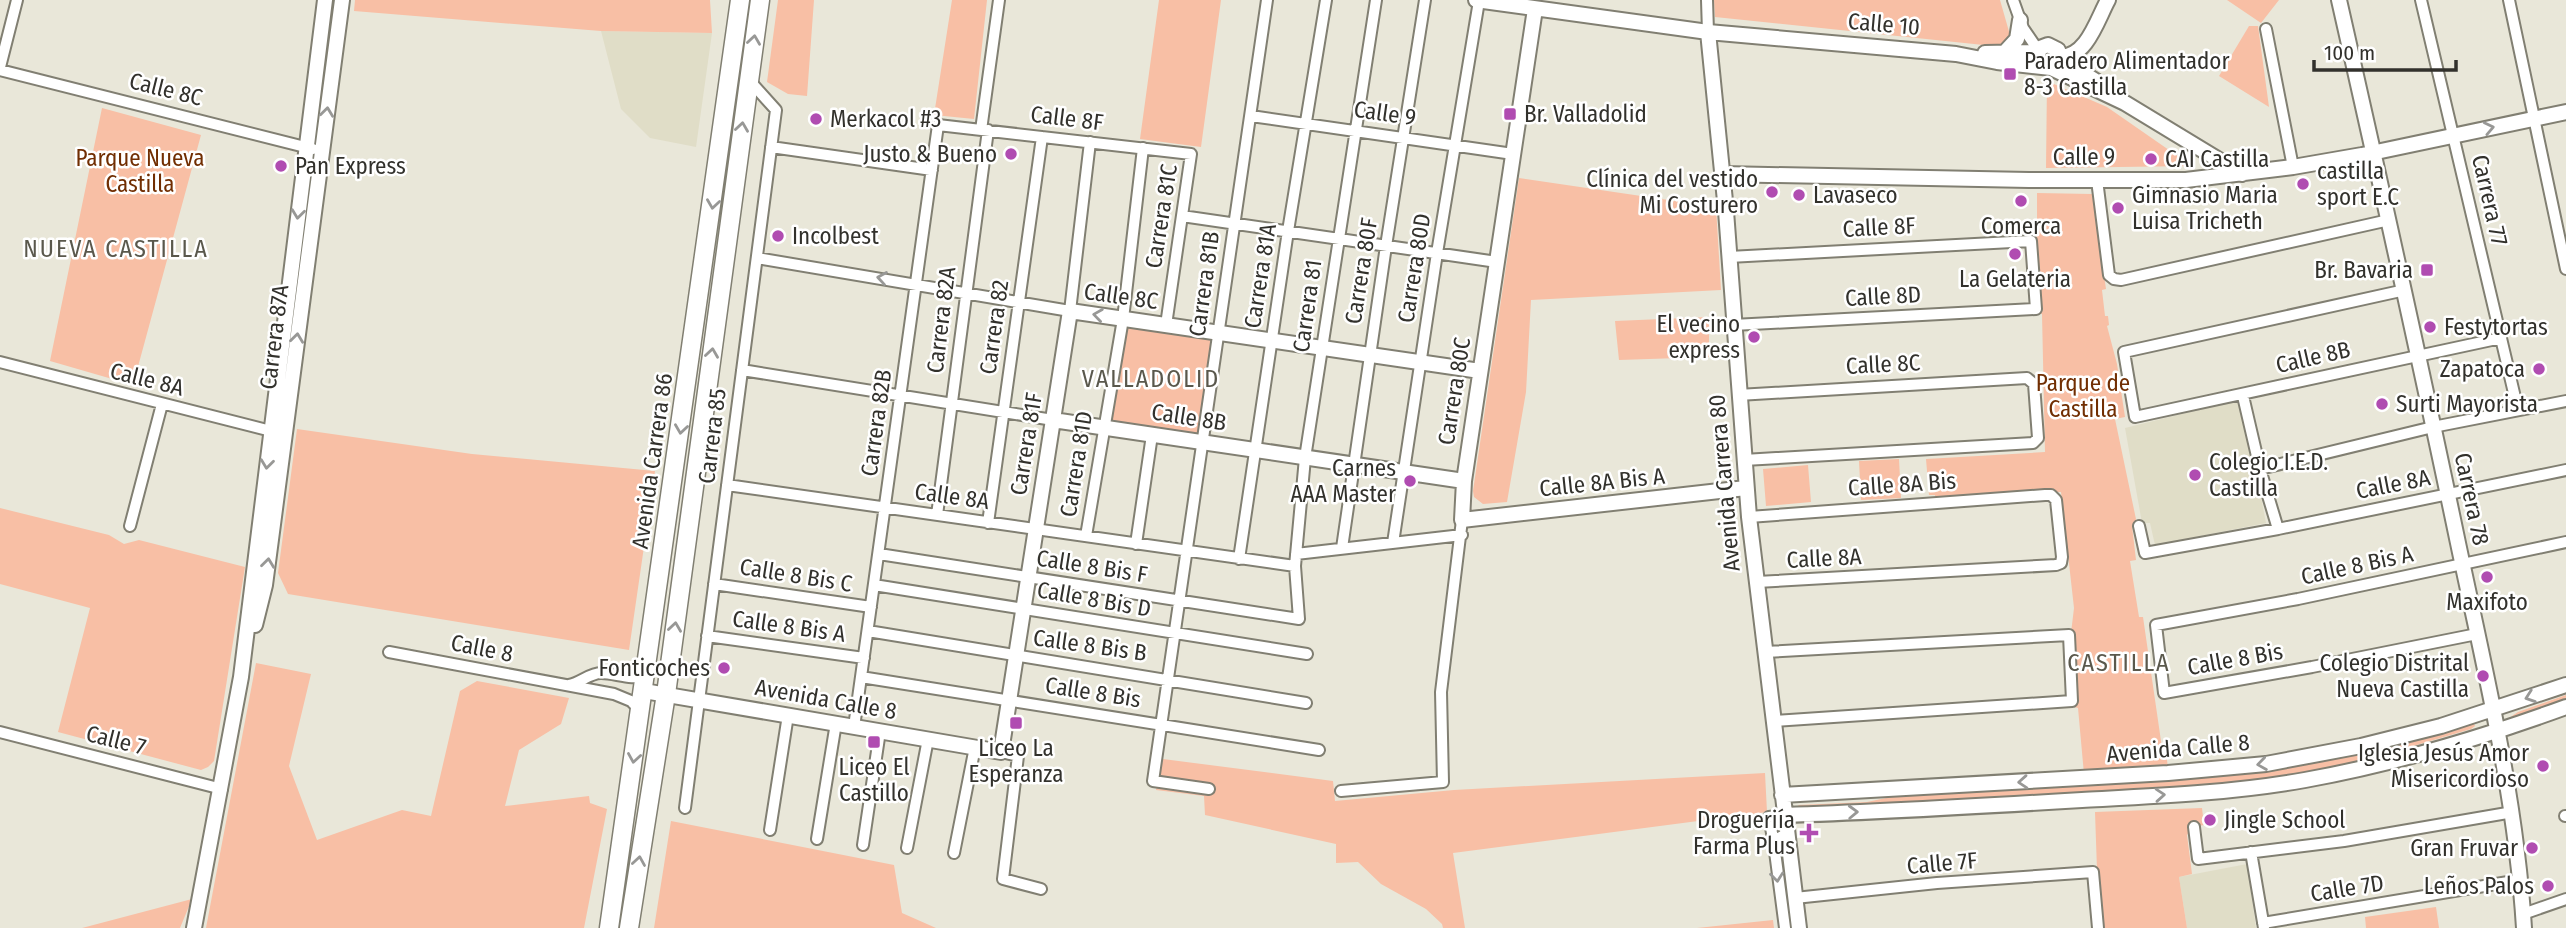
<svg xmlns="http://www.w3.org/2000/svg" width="2566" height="928" font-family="'Fira Sans Condensed',sans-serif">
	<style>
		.built { fill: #e0ddc7 }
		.green { fill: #f8bfa5 }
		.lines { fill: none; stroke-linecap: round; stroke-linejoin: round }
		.minor-casing { stroke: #817f72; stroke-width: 14 }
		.tertiary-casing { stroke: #817f72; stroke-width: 18 }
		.primary-casing { stroke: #817f72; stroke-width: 21 }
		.minor { stroke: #fff; stroke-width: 10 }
		.tertiary { stroke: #fff; stroke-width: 14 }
		.primary { stroke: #fff; stroke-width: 18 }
		.oneway { stroke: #989896 }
		.poi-dot { fill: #b04cb1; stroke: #fff; stroke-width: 2.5 }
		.labels { text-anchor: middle; stroke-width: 5; stroke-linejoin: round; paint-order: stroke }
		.street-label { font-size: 23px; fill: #32312c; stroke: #fff }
		.poi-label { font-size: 23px; fill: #32312c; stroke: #fff; text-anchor: start }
		.park-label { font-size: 23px; fill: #712e02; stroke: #fff }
		.neighbourhood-label { font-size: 24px; letter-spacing: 2px; fill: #5a584c; stroke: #fff }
	</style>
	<rect width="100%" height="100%" fill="#e9e7d9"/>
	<!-- built -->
	<path class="built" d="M601 31 712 33 696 147 650 138 621 109Z
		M2242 399 2266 523 2155 545 2150 523H2142L2125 428Z
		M2247 864 2256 928H2187L2179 877Z"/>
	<!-- green -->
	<path class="green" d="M355 0H710L712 33 601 31 354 11Z
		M778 0H814L807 96 788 94 767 82Z
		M952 0H987L974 119 934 115Z
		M1159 0H1221L1201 147 1140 139Z
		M1714 0H2000L2010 35 2008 42 1993 46 1715 17Z
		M2227 0H2279L2261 23Z
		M2249 26H2258L2269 107 2219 76Z
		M2047 81 2107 107 2192 166 2046 168Z
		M102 108 201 135 133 385 50 361Z
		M1519 178 1716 207 1721 290 1531 300 1526 392 1507 502 1483 504 1474 497 1473 491Z
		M2037 193 2092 194 2106 289 2102 290 2105 316H2108L2109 325 2107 326 2117 364 2125 417 2115 419 2137 524 2132 526 2136 560 2130 561 2139 617H2143L2161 741 2163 752H2166L2168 768 2084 774 2078 708 2074 707 2071 633 2074 608 2061 492 1935 497V495H1929L1926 459 2045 452 2042 314 2037 313 2032 232 2037 231Z
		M1709 317V357L1619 360 1615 321Z
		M1128 325 1215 339 1199 435 1112 422Z
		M297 429 472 454 655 471 629 650 288 594 278 573Z
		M1899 459 1901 498 1861 500 1859 461Z
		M1808 465 1811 502 1766 506 1763 469Z
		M0 508 109 535 124 544 139 540 245 567 214 761 208 767 201 770 58 732 90 608 0 584Z
		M256 663 311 674 289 766 317 840 402 810 431 816 460 691 477 681 569 698 561 724 519 750 505 806 589 796 590 803 607 809 584 928H206Z
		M2566 695V703L2510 720 2509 718 2518 712Z
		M2473 722 2475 726 2471 729 2393 752 2372 760 2307 775 2241 784 1796 812 1794 809 1799 805 1867 802 1905 794 2193 776Z
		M1163 759 1333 781 1335 801 1454 790 1765 773 1767 812 1453 853 1465 928H1443L1442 924 1426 909 1381 884 1358 862 1336 863V844L1205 815 1204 796 1156 790Z
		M2202 808 2204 825 2193 827 2187 835 2192 874 2179 877 2187 928H2099L2095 812Z
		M671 821 894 865 902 913 936 928H654Z
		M192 899 180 928H82Z
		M2436 907 2439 928H2366L2365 917Z
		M1773 920 1774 928H1697Z"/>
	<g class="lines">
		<defs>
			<path id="minor" d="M1707 0 1708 32
				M2013 0 2023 28 2038 50
				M2421 0 2518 410
				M2509 0 2566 269
				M2266 29 2293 167
				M0 67 17 0
				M0 70 313 149
				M1251 116 1513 154
				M981 130 999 0
				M771 147 932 170
				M2097 180 2109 275 2114 279 2121 280 2389 220
				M1182 216 1497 262
				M1729 257 2031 241 2036 309 1733 325
				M757 258 1070 311 1090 142
				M2405 290 2124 352 2135 417 2501 338
				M0 362 279 433
				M742 370 1053 420
				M1738 395 2027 378 2034 384 2038 438 2033 443 1744 460
				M2243 396 2260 469 2278 529
				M2260 469 2433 427 2566 401
				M727 485 1295 566
				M937 515 988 130
				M1749 517 2045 495H2051L2056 500 2062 557 2061 563 2056 565 1757 582
				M988 523 1042 137
				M130 526 162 404
				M2139 526 2145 553 2278 529 2566 470
				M1086 536 1123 319 1143 148
				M1393 543 1437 253 1479 1
				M1136 544 1152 435
				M1342 548 1386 246 1425 0
				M879 554 1299 619 1295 566 1305 458 1376 0
				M1296 554 1462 535
				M1239 559 1288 231 1326 0
				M714 584 871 607
				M874 585 1307 654
				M868 631 1306 703
				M2477 634 2312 667 2164 693 2156 625 2298 599 2566 542
				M707 636 864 658
				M389 652 614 694 631 701 641 711
				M1765 652 2069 635 2072 701 1773 721
				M861 677 1319 750
				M569 685C580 683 590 673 601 673 616 673 631 681 646 675
				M854 727 938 125 1191 154 1166 325
				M0 732 222 789
				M1001 752 1018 756 1003 879 1041 889
				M1209 789 1153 781 1267 0
				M1341 791 1443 782 1441 692 1462 520
				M685 808 776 110 749 80
				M2565 816H2566
				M2194 827 2198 859 2344 841 2513 812
				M770 830 788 715
				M817 839 836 723
				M1774 844 1769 817 1785 815
				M863 845 880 731
				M907 848 928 739
				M2251 852 2264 928
				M954 853 975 747
				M1795 898 1937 883 2093 872 2098 928
				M2523 914 2566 899
				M2263 923 2520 880
				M1785 928 1774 844 1778 838 1787 834"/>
			<path id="tertiary" d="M1476 0 1708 32 1956 54 1997 62 2051 68 2125 103 2242 174
				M2339 0C2380 181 2420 361 2458 543 2485 671 2516 797 2524 928
				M1535 9 1464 481 1462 520 1746 488
				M1708 32 1726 211 1749 517 1799 928
				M2005 52 2017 39 2020 20
				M1985 53 2037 52
				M2060 57C2087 57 2097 20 2108 0
				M2037 59 2040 48 2048 45 2058 50 2060 57 2058 62
				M2060 59 2099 83
				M1722 174 2029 180H2186L2293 167 2362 155 2566 112
				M1053 420 1464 481
				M255 625 265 585 342 0
				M644 691 1001 752 1070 311 1480 371
				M1782 795 2168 773 2266 764 2361 746 2441 726 2566 685
				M1785 815C1884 812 1983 806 2082 800 2157 796 2232 793 2305 780 2394 764 2481 738 2566 707
				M194 928 241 677 325 0"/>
			<path id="primary" d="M609 928 740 0
				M629 928 666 694 760 0"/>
		</defs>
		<!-- minor casing -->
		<use href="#minor" class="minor-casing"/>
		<!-- tertiary casing -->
		<use href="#tertiary" class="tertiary-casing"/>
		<!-- primary casing -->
		<use href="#primary" class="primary-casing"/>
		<!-- minor -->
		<use href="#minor" class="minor"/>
		<!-- tertiary -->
		<use href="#tertiary" class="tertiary"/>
		<!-- primary -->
		<use href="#primary" class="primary"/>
	</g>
	<!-- one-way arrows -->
	<defs><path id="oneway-chevron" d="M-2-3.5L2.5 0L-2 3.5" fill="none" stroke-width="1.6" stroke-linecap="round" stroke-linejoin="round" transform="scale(1.75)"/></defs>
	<g class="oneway">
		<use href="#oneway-chevron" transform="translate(754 40) rotate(-82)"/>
		<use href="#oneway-chevron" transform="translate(327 112) rotate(-83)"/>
		<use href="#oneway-chevron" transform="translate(742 127) rotate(-82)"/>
		<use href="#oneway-chevron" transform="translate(2489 128) rotate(-12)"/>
		<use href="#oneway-chevron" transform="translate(713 204) rotate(98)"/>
		<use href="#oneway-chevron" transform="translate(298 214) rotate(97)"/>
		<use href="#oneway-chevron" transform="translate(882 278) rotate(-171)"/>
		<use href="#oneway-chevron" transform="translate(1098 315) rotate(-172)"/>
		<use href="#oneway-chevron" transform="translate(297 338) rotate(-83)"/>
		<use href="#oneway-chevron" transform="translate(712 353) rotate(-82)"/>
		<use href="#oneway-chevron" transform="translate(681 429) rotate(98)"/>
		<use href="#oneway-chevron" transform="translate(267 464) rotate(97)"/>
		<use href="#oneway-chevron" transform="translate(268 563) rotate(-83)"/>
		<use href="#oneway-chevron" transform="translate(675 627) rotate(-82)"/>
		<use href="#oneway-chevron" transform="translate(2530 697) rotate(161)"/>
		<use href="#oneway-chevron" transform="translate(634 758) rotate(99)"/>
		<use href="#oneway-chevron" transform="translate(2262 764) rotate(172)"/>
		<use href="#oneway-chevron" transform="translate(2023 782) rotate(176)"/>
		<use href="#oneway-chevron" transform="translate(2160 795) rotate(-4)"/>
		<use href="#oneway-chevron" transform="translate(1853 812) rotate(-2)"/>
		<use href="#oneway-chevron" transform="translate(639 861) rotate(-81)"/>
		<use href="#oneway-chevron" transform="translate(1777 877) rotate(84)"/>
	</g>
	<!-- markers -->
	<g class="poi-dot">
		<rect x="2003" y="67" width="14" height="14" rx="3.5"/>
		<rect x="1503" y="107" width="14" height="14" rx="3.5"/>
		<circle cx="816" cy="119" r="7"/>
		<circle cx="1011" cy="154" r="7"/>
		<circle cx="2151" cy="159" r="7"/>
		<circle cx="281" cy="166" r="7"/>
		<circle cx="2303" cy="184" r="7"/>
		<circle cx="1772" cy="192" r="7"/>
		<circle cx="1799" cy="195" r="7"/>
		<circle cx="2021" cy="201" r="7"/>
		<circle cx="2118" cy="208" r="7"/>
		<circle cx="778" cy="236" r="7"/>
		<circle cx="2015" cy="254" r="7"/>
		<rect x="2420" y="263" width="14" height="14" rx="3.5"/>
		<circle cx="2430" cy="327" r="7"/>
		<circle cx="1754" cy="337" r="7"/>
		<circle cx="2539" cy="369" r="7"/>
		<circle cx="2382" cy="404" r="7"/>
		<circle cx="2195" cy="475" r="7"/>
		<circle cx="1410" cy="481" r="7"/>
		<circle cx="2487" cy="577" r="7"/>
		<circle cx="724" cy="668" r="7"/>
		<circle cx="2483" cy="676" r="7"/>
		<rect x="1009" y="716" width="14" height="14" rx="3.5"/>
		<rect x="867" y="735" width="14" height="14" rx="3.5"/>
		<circle cx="2543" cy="766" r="7"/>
		<circle cx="2210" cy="820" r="7"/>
		<path d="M1805.5 822.5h7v7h7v7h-7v7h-7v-7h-7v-7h7z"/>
		<circle cx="2532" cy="848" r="7"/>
		<circle cx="2548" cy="886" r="7"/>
	</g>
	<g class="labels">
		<!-- street labels -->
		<g class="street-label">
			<text transform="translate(1884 24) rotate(5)" y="8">Calle 10</text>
			<text transform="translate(166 89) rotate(14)" y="8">Calle 8C</text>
			<text transform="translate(1385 113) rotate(8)" y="8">Calle 9</text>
			<text transform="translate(1067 118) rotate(7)" y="8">Calle 8F</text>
			<text x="2084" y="165">Calle 9</text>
			<text transform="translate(2490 200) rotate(77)" y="8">Carrera 77</text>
			<text transform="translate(1161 216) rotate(-81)" y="8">Carrera 81C</text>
			<text transform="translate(1879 227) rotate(-3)" y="8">Calle 8F</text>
			<text transform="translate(1414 268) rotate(-81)" y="8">Carrera 80D</text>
			<text transform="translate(1361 271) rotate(-81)" y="8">Carrera 80F</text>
			<text transform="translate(1260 276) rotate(-81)" y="8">Carrera 81A</text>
			<text transform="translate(1204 284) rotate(-82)" y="8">Carrera 81B</text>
			<text transform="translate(1121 296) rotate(8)" y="8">Calle 8C</text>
			<text transform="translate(1883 296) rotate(-3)" y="8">Calle 8D</text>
			<text transform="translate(1307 306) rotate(-82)" y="8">Carrera 81</text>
			<text transform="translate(941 320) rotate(-83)" y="8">Carrera 82A</text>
			<text transform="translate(994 327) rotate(-82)" y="8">Carrera 82</text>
			<text transform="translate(274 337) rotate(-83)" y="8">Carrera 87A</text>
			<text transform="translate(2313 357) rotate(-13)" y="8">Calle 8B</text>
			<text transform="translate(1883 364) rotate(-3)" y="8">Calle 8C</text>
			<text transform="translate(147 379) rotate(14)" y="8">Calle 8A</text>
			<text transform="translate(1454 391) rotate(-81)" y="8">Carrera 80C</text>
			<text transform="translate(1189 417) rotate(9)" y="8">Calle 8B</text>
			<text transform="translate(876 423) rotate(-82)" y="8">Carrera 82B</text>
			<text transform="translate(712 436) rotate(-83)" y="8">Carrera 85</text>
			<text transform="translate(1026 444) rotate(-81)" y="8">Carrera 81F</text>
			<text transform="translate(652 461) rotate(-82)" y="8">Avenida Carrera 86</text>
			<text transform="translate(1076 464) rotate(-81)" y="8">Carrera 81D</text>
			<text transform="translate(1602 482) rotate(-6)" y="8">Calle 8A Bis A</text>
			<text transform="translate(1724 483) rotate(-95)" y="8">Avenida Carrera 80</text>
			<text transform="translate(1902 484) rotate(-4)" y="8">Calle 8A Bis</text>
			<text transform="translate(2393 484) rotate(-11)" y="8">Calle 8A</text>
			<text transform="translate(952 496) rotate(8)" y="8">Calle 8A</text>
			<text transform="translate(2472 499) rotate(78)" y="8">Carrera 78</text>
			<text transform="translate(1824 558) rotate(-3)" y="8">Calle 8A</text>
			<text transform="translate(2357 565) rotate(-12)" y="8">Calle 8 Bis A</text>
			<text transform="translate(1092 566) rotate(9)" y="8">Calle 8 Bis F</text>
			<text transform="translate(796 575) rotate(9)" y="8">Calle 8 Bis C</text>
			<text transform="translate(1094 599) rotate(10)" y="8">Calle 8 Bis D</text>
			<text transform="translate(789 626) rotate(8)" y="8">Calle 8 Bis A</text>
			<text transform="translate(1090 645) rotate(8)" y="8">Calle 8 Bis B</text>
			<text transform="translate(482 648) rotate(11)" y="8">Calle 8</text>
			<text transform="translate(2235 659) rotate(-10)" y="8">Calle 8 Bis</text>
			<text transform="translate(1093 692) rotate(9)" y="8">Calle 8 Bis</text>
			<text transform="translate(826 699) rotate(10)" y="8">Avenida Calle 8</text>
			<text transform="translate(116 740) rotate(14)" y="8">Calle 7</text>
			<text transform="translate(2178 748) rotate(-5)" y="8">Avenida Calle 8</text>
			<text transform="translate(1942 863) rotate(-5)" y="8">Calle 7F</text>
			<text transform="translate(2347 888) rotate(-9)" y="8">Calle 7D</text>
		</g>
		<!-- poi labels -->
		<g class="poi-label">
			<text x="2024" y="69">Paradero Alimentador<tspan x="2024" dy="26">8-3 Castilla</tspan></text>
			<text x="1524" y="122">Br. Valladolid</text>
			<text x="830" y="127">Merkacol #3</text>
			<text x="997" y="162" text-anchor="end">Justo &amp; Bueno</text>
			<text x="2165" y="167">CAI Castilla</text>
			<text x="295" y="174">Pan Express</text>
			<text x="2317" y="179">castilla<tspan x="2317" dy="26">sport E.C</tspan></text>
			<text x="1758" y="187" text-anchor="end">Clínica del vestido<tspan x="1758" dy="26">Mi Costurero</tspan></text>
			<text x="1813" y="203">Lavaseco</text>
			<text x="2132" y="203">Gimnasio Maria<tspan x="2132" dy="26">Luisa Tricheth</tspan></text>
			<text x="2021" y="234" text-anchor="middle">Comerca</text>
			<text x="792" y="244">Incolbest</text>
			<text x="2413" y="278" text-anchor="end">Br. Bavaria</text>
			<text x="2015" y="287" text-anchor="middle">La Gelateria</text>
			<text x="1740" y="332" text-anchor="end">El vecino<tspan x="1740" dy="26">express</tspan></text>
			<text x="2444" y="335">Festytortas</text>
			<text x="2525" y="377" text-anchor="end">Zapatoca</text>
			<text x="2396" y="412">Surti Mayorista</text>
			<text x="2209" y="470">Colegio I.E.D.<tspan x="2209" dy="26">Castilla</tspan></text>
			<text x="1396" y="476" text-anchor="end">Carnes<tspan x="1396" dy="26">AAA Master</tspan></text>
			<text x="2487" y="610" text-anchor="middle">Maxifoto</text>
			<text x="2469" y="671" text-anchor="end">Colegio Distrital<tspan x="2469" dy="26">Nueva Castilla</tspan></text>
			<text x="710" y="676" text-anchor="end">Fonticoches</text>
			<text x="1016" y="756" text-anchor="middle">Liceo La<tspan x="1016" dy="26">Esperanza</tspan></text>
			<text x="2529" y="761" text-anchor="end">Iglesia Jesús Amor<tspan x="2529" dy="26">Misericordioso</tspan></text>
			<text x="874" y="775" text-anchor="middle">Liceo El<tspan x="874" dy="26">Castillo</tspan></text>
			<text x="1795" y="828" text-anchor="end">Drogueriía<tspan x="1795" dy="26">Farma Plus</tspan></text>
			<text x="2224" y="828">Jingle School</text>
			<text x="2518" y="856" text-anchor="end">Gran Fruvar</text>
			<text x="2534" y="894" text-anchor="end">Leños Palos</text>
		</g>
		<!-- park labels -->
		<g class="park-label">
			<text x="140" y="166">Parque Nueva<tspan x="140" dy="26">Castilla</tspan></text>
			<text x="2083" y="391">Parque de<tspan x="2083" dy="26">Castilla</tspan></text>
		</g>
		<!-- neighbourhood labels -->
		<g class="neighbourhood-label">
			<text x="116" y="257">NUEVA CASTILLA</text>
			<text x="1151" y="387">VALLADOLID</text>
			<text x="2119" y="671">CASTILLA</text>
		</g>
	</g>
	<!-- scale -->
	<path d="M2314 60v10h142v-10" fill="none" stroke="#32312c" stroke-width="3.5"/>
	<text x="2324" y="60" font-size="21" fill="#32312c" stroke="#ffffff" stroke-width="5" paint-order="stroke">100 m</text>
</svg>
